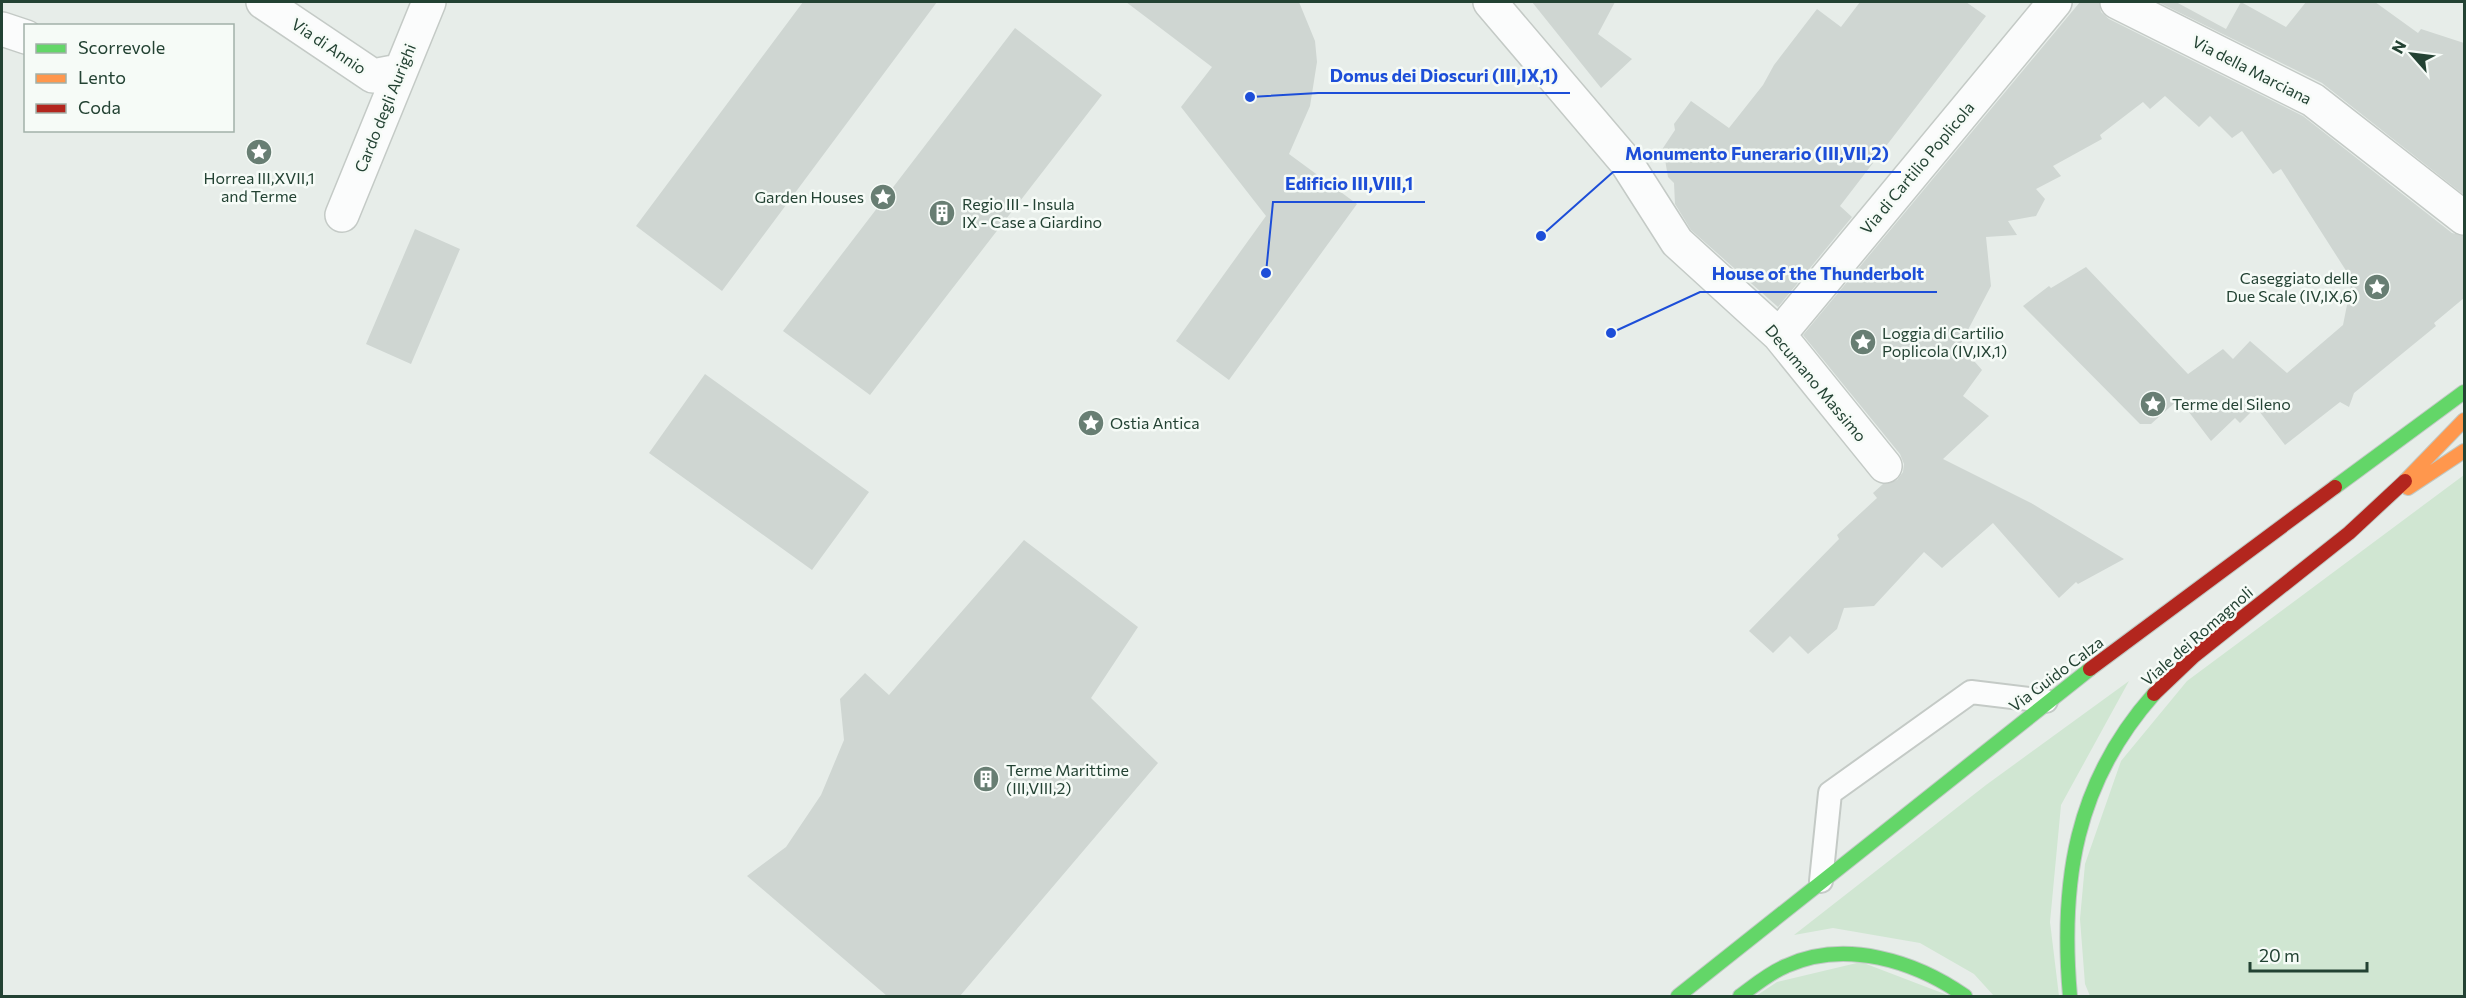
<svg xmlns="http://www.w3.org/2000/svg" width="2466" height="998" font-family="Commissioner,sans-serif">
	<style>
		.green { fill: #d0e6d2 }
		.building { fill: #cfd6d2 }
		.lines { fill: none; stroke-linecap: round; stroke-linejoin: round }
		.lane-casing { stroke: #c4cac6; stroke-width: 26 }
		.street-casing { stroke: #c4cac6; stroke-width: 36 }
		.fast-casing { stroke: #c0c9c4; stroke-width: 16 }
		.slow-casing { stroke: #c0c9c4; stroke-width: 16 }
		.jam-casing { stroke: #c0c9c4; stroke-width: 16 }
		.lane { stroke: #fbfcfc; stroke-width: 22 }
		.street { stroke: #fbfcfc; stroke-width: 33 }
		.fast { stroke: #63d668; stroke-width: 14 }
		.slow { stroke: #ff974d; stroke-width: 14 }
		.jam { stroke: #b3261e; stroke-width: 14 }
		.labels { text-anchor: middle; stroke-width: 5; stroke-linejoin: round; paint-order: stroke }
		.street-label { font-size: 16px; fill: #234233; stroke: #f6fbf7 }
		.poi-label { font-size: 16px; fill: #234233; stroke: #f6fbf7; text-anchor: start }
		.leader { fill: none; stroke: #1d4ed8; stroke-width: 2 }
		.callout-dot { fill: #1d4ed8; stroke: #f6fbf7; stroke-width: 2 }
		.callout-label { font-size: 18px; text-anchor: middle; font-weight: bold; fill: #1d4ed8; stroke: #f6fbf7; stroke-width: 5; stroke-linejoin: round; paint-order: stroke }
	</style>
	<rect width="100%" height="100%" fill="#e7ede9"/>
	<!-- green -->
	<path class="green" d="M2464 475V996H2090L2085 984 2080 919 2085 864 2121 761 2187 681Z
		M2129 681 2061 805 2050 922 2059 996H1994L1974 974 1920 943 1833 928 1794 935 1986 785Z
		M1861 962 1950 996H1756L1777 982Z"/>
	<!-- building -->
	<path class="building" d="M803 2H937L722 291 636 226Z
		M1126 2H1299L1315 41 1317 62 1310 106 1289 154 1357 204 1229 380 1176 341 1266 216 1181 107 1212 67Z
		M1532 2H1615L1598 34 1632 59 1601 88Z
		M1860 2H1966L1986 16 1840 206 1852 217 1778 307 1691 230 1675 204 1674 183 1668 177 1663 148 1675 130 1674 124 1691 101 1729 128 1763 85 1774 65 1817 9 1841 27Z
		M2080 2H2099L2101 12 2109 19 2303 116 2452 233 2464 236V298L2434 323 2436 326 2354 393 2349 407 2340 402 2285 445 2256 407 2240 423 2235 418 2211 441 2179 399 2151 424H2140L2023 306 2049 286 2051 288 2086 267 2188 374 2223 349 2233 359 2250 341 2287 373 2343 325 2352 280 2281 169 2273 174 2242 131 2232 138 2210 116 2199 127 2165 96 2150 109 2143 102 2100 135 2102 139 2053 166 2061 176 2036 189 2045 199 2036 216 2008 221 2017 235 1986 237 1991 286 1960 345 1982 370 1963 396 1989 416 1943 459 2031 503 2124 559 2078 584 2076 582 2059 598 1993 523 1942 568 1924 552 1874 606 1844 608 1837 629 1808 654 1790 636 1773 653 1749 631 1839 539 1837 535 1877 498 1873 493 1883 484 1897 480 1903 472 1904 464 1900 454 1803 335Z
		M2158 2H2176L2226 29 2241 2 2286 27 2306 2H2375L2418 33 2421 29 2464 43V195L2322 83Z
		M1015 28 1102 95 870 395 783 331Z
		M415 229 460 249 411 364 366 344Z
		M705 374 869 492 812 570 649 453Z
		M1024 540 1138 627 1091 698 1158 763 960 996H887L747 876 786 847 821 795 844 740 840 699 865 673 889 695Z"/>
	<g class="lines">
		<defs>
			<path id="lane" d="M1821 881 1830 793 1971 692 2046 701"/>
			<path id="street" d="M263 2 373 76 399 71
				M1490 2 1626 162 1677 242 1779 335 1885 466
				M2117 2 2313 100 2464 218
				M2 29 26 37
				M342 215 429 2
				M1779 335 2055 2"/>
			<path id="fast" d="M2335 487 2464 392
				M1678 996 2090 669
				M1740 996C1755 985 1769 973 1786 966 1845 939 1915 961 1965 996
				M2070 996C2060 882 2075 783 2154 694"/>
			<path id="slow" d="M2405 481 2464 420
				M2408 488 2464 451"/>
			<path id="jam" d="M2090 669 2335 487
				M2154 694 2194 656 2349 533 2405 481"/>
		</defs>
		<!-- lane casing -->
		<use href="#lane" class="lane-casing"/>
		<!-- street casing -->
		<use href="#street" class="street-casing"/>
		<!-- fast casing -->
		<use href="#fast" class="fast-casing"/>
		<!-- slow casing -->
		<use href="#slow" class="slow-casing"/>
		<!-- jam casing -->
		<use href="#jam" class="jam-casing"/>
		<!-- lane -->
		<use href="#lane" class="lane"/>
		<!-- street -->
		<use href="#street" class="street"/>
		<!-- fast -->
		<use href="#fast" class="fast"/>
		<!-- slow -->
		<use href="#slow" class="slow"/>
		<!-- jam -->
		<use href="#jam" class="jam"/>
	</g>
	<!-- icons -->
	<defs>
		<symbol id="sight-disc" viewBox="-11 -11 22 22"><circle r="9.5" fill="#687e73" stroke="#f6fbf7"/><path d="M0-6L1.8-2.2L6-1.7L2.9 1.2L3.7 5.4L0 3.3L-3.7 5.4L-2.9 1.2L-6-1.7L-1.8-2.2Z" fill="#fff"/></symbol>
		<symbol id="building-disc" viewBox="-11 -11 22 22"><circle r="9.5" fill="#687e73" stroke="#f6fbf7"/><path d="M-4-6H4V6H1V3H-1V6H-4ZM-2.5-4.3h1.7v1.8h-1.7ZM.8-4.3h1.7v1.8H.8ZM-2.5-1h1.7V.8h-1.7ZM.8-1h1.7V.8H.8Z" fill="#fff"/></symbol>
	</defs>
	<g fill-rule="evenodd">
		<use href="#sight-disc" x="244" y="137" width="30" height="30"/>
		<use href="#sight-disc" x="868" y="182" width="30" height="30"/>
		<use href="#building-disc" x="927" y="198" width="30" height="30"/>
		<use href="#sight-disc" x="2362" y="272" width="30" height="30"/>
		<use href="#sight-disc" x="1848" y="327" width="30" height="30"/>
		<use href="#sight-disc" x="2138" y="389" width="30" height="30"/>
		<use href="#sight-disc" x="1076" y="408" width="30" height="30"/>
		<use href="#building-disc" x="971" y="764" width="30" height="30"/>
	</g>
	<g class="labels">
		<!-- street labels -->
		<g class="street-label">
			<text transform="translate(329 46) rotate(34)" y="6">Via di Annio</text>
			<text transform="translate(2252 70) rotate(27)" y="6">Via della Marciana</text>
			<text transform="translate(385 108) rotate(-68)" y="6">Cardo degli Aurighi</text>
			<text transform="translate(1917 168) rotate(-50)" y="6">Via di Cartilio Poplicola</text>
			<text transform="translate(1816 383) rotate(50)" y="6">Decumano Massimo</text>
			<text transform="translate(2197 636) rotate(-41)" y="6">Viale dei Romagnoli</text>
			<text transform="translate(2056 674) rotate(-37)" y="6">Via Guido Calza</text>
		</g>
		<!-- poi labels -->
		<g class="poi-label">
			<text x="259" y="184" text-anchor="middle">Horrea III,XVII,1<tspan x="259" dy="18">and Terme</tspan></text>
			<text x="864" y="203" text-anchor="end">Garden Houses</text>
			<text x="962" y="210">Regio III - Insula<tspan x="962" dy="18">IX - Case a Giardino</tspan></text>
			<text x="2358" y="284" text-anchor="end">Caseggiato delle<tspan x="2358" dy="18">Due Scale (IV,IX,6)</tspan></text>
			<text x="1882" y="339">Loggia di Cartilio<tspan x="1882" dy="18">Poplicola (IV,IX,1)</tspan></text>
			<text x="2172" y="410">Terme del Sileno</text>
			<text x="1110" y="429">Ostia Antica</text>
			<text x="1006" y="776">Terme Marittime<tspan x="1006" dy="18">(III,VIII,2)</tspan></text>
		</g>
	</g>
	<!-- callouts -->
	<path class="leader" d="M1250 97L1318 93H1570M1541 236L1613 172H1901M1266 273L1273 202H1425M1611 333L1700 292H1937"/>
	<g class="callout-dot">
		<circle cx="1250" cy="97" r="6"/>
		<circle cx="1541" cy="236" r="6"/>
		<circle cx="1266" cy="273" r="6"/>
		<circle cx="1611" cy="333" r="6"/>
	</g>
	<g class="callout-label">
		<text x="1444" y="82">Domus dei Dioscuri (III,IX,1)</text>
		<text x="1757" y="160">Monumento Funerario (III,VII,2)</text>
		<text x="1349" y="190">Edificio III,VIII,1</text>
		<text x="1818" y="280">House of the Thunderbolt</text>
	</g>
	<!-- border -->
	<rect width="2466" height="998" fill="none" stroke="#234233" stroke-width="6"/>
	<!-- legend -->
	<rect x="24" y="24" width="210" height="108" fill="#f6fbf7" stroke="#a2b1a9" stroke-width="1.5"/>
	<rect x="36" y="44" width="30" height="9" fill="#63d668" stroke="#a2b1a9" stroke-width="1.5"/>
	<text x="78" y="54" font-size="18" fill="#234233">Scorrevole</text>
	<rect x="36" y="74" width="30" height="9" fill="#ff974d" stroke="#a2b1a9" stroke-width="1.5"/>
	<text x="78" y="84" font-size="18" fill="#234233">Lento</text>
	<rect x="36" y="104" width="30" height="9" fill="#b3261e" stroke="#a2b1a9" stroke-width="1.5"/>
	<text x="78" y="114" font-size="18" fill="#234233">Coda</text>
	<!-- north arrow -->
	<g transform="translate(2412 54) rotate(298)" stroke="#f6fbf7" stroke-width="4.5" paint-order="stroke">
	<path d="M0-4.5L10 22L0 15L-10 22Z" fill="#234233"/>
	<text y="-9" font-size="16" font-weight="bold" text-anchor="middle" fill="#234233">N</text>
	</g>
	<!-- scale -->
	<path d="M2250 962v9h117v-9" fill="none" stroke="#234233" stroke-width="3"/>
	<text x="2259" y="962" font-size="18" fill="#234233" stroke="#f6fbf7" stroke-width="4.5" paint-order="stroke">20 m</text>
</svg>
